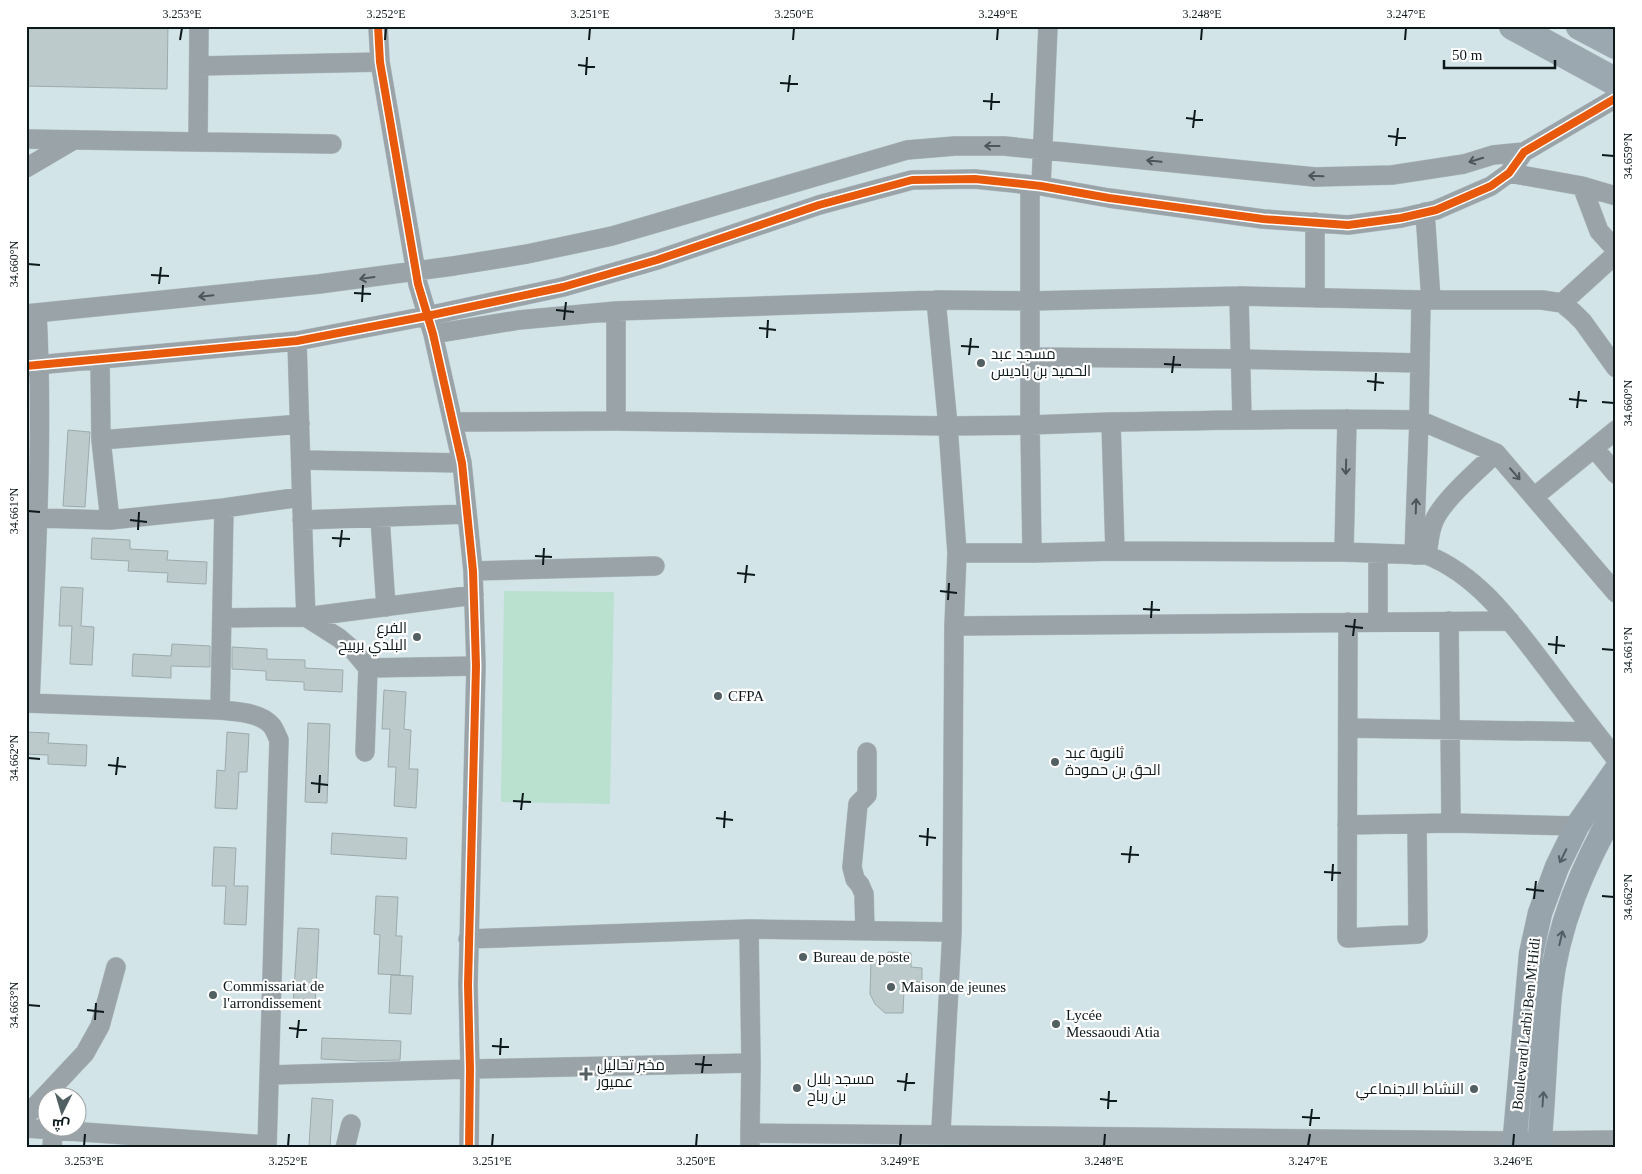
<svg xmlns="http://www.w3.org/2000/svg" width="1642" height="1174" font-family="'Times New Roman',Cairo,serif">
	<style>
		.green { fill: #bae0cf }
		.building { fill: #bccacb; stroke: #9daaac }
		.lines { fill: none; stroke-linecap: round; stroke-linejoin: round }
		.minor-casing { stroke: #b1bec2; stroke-width: 20 }
		.major-casing { stroke: #b1bec2; stroke-width: 25 }
		.highway-casing { stroke: #b1bec2; stroke-width: 29 }
		.minor { stroke: #99a3a8; stroke-width: 19 }
		.major { stroke: #98a4ac; stroke-width: 24 }
		.highway { stroke: #9ca8b0; stroke-width: 28 }
		.cycleway-casing { stroke: #fff; stroke-width: 11 }
		.cycleway { stroke: #e8590c; stroke-width: 8 }
		.oneway { stroke: #4c575a }
		.oneway2 { stroke: #525e64 }
		.ticks { fill: none; stroke: #0d181b; stroke-width: 2 }
		.poi-dot { fill: #525f63; stroke: #fff; stroke-width: 2 }
		.labels { text-anchor: middle; stroke-width: 4.5; stroke-linejoin: round; paint-order: stroke }
		.poi-label { font-size: 15px; fill: #0d181b; stroke: #fff; text-anchor: start }
		.street-label { font-size: 15px; fill: #0d181b; stroke: #fff }
		.neatline { fill: none; stroke: #0d181b; stroke-width: 2 }
		.ticks-label { font-size: 12px; text-anchor: middle; fill: #0d181b }
	</style>
	<rect width="100%" height="100%" fill="#d3e4e9"/>
	<!-- green -->
	<path class="green" d="M504 591 614 592 610 804 501 802Z"/>
	<!-- building -->
	<path class="building" d="M26 26H168L167 89 26 86Z
		M68 430 90 432 85 507 63 506Z
		M92 538 130 540V549L168 551 167 560 207 562 206 584 167 582 168 573 128 571 129 561 91 559Z
		M61 587 83 588 81 626 94 627 92 665 70 664 72 626H59Z
		M172 644 210 646V667L171 666V678L132 676 133 654 171 656Z
		M232 647 267 649V659L305 660V668L343 670 342 692 304 690V682L266 680V671L232 669Z
		M384 690 406 692 404 729 411 730 409 769H418L416 808 394 806 396 767H388L390 729H382Z
		M308 723 330 724 327 803 305 802Z
		M26 732 49 733 48 743 87 745 86 766 48 764V755L26 754Z
		M227 732 249 734 247 772H239L237 809 215 808 217 770 225 771Z
		M332 833 407 838 406 859 331 854Z
		M214 847 236 848 234 886H248L246 925 224 924 226 886H212Z
		M376 896 398 897 396 936H402L400 975 378 974 380 935 374 934Z
		M298 928 319 929 315 1006 293 1005Z
		M888 952 911 953V967L922 968V982H911L910 991H904L903 1013H885L875 1004 870 994 871 960H888Z
		M391 975 413 976 411 1014 389 1013Z
		M322 1038 401 1041 400 1060 360 1061 321 1059Z
		M312 1098 333 1100 330 1147 309 1146Z"/>
	<g class="lines">
		<defs>
			<path id="minor" d="M378 26 380 62 418 284 433 334 462 463 473 571 476 666 468 985 470 1069 469 1148
				M199 66 380 62
				M26 139 198 142 199 26
				M198 142 332 144
				M26 168 72 141
				M1509 173 1582 186 1599 231 1616 250
				M1041 186 1048 26
				M1582 186 1616 196
				M1425 212 1431 300
				M1239 296 1242 419
				M1315 298V222
				M936 300 948 426 957 553 954 626
				M1421 300 1419 420C1316 418 1214 420 1111 422L1115 551 1344 552 1427 555
				M1562 303 1616 254
				M26 314 319 284 453 266 527 254 612 236 907 150 955 146H1004L1315 177 1392 175 1464 164 1493 155 1524 152
				M433 334 519 320 616 311
				M297 341C300 433 302 525 306 617L474 595
				M1031 357 1240 359 1420 363
				M100 360 101 440 110 520 224 508 301 497
				M26 366 297 341 427 316 563 287 657 260 819 205 912 180 975 179 1041 186 1109 198 1263 219 1348 225 1401 218 1436 210 1491 186 1509 173 1524 152 1616 98
				M616 421V311L936 300 1031 301 1239 296 1421 300H1542L1562 303 1574 313 1583 322 1616 368
				M453 422 616 421 948 426 1030 425V185
				M1111 422 1030 425 1032 553 1115 551
				M101 440 300 424
				M1594 448 1616 474
				M1496 453C1479 469 1442 501 1434 521 1429 532 1429 544 1427 555 1480 576 1514 626 1548 670 1570 700 1593 729 1616 759
				M301 460 462 463
				M1534 497 1616 430
				M38 518 110 520
				M380 518 386 607
				M302 520 467 514
				M1344 552 1347 419
				M957 553H1032
				M1378 554V621
				M1414 555 1419 420 1496 453 1616 593
				M473 571 655 566
				M222 618 306 617 339 638 353 650 368 668 365 752
				M1449 621 1451 823
				M1348 622 1347 938 1418 934 1417 824
				M368 668 476 666
				M26 703 220 710C237 712 260 712 272 726 275 730 277 736 279 740L267 1148
				M30 703C35 573 44 443 37 313
				M220 710 224 508
				M1348 728 1595 732
				M1347 825 1451 823 1577 826
				M749 929 751 1063 750 1133
				M865 931 864 894 860 885 855 879 852 867 858 804 867 795V752
				M468 939 749 929 952 932
				M270 1075 470 1069 751 1063
				M26 1116 85 1053 100 1026 116 967
				M26 1128 267 1145
				M52 1148 53 1130
				M345 1148 351 1124
				M750 1148V1133L1514 1141 1616 1140
				M940 1148 952 932 954 626 1510 621"/>
			<path id="major" d="M1514 1148 1531 954 1540 913 1557 867 1577 826 1616 770
				M1539 1148C1544 1096 1545 1044 1550 993 1557 926 1583 866 1616 808"/>
			<path id="highway" d="M1513 26 1616 82
				M1580 26 1616 45"/>
		</defs>
		<!-- minor casing -->
		<use href="#minor" class="minor-casing"/>
		<!-- major casing -->
		<use href="#major" class="major-casing"/>
		<!-- highway casing -->
		<use href="#highway" class="highway-casing"/>
		<!-- minor -->
		<use href="#minor" class="minor"/>
		<!-- major -->
		<use href="#major" class="major"/>
		<!-- highway -->
		<use href="#highway" class="highway"/>
		<defs>
			<path id="cycleway" d="M378 26 380 62 418 284 433 334 462 463 473 571 476 666 468 985 470 1069 469 1148
				M26 366 297 341 427 316 563 287 657 260 819 205 912 180 975 179 1041 186 1109 198 1263 219 1348 225 1401 218 1436 210 1491 186 1509 173 1524 152 1616 98"/>
		</defs>
		<!-- cycleway casing -->
		<use href="#cycleway" class="cycleway-casing"/>
		<!-- cycleway -->
		<use href="#cycleway" class="cycleway"/>
	</g>
	<!-- one-way arrows -->
	<defs><path id="oneway-shaft" d="M-6 0H5M1.5-3L5.5 0L1.5 3" fill="none" stroke-width="1.6" stroke-linecap="round" stroke-linejoin="round" transform="scale(1.25)"/></defs>
	<g class="oneway">
		<use href="#oneway-shaft" transform="translate(992 146) rotate(-180)"/>
		<use href="#oneway-shaft" transform="translate(1476 160) rotate(163)"/>
		<use href="#oneway-shaft" transform="translate(1154 161) rotate(-174)"/>
		<use href="#oneway-shaft" transform="translate(1316 176) rotate(-178)"/>
		<use href="#oneway-shaft" transform="translate(367 278) rotate(172)"/>
		<use href="#oneway-shaft" transform="translate(206 296) rotate(174)"/>
		<use href="#oneway-shaft" transform="translate(1346 467) rotate(91)"/>
		<use href="#oneway-shaft" transform="translate(1515 474) rotate(49)"/>
		<use href="#oneway-shaft" transform="translate(1416 506) rotate(-88)"/>
	</g>
	<g class="oneway2">
		<use href="#oneway-shaft" transform="translate(1563 856) rotate(116)"/>
		<use href="#oneway-shaft" transform="translate(1561 938) rotate(-77)"/>
		<use href="#oneway-shaft" transform="translate(1543 1099) rotate(-86)"/>
	</g>
	<!-- ticks -->
	<path class="ticks" d="M180 40 182 28M385 40 386 28M589 40 590 28M793 40 794 28M997 40 998 28M1201 40 1202 28M1405 40 1406 28M578 65 595 67M586 75 587 57M780 83 798 84M788 92 790 75M983 101 1000 102M991 110 992 93M1186 118 1203 120M1193 128 1195 110M1388 136 1406 138M1396 146 1398 128M1602 155 1614 156M28 264 40 265M151 275 169 276M159 284 161 267M354 293 371 294M362 302 363 285M556 310 574 312M564 320 566 302M759 328 776 330M767 338 768 320M961 346 979 347M969 355 971 338M1164 364 1181 365M1172 373 1174 356M1367 381 1384 383M1375 391 1376 373M1569 399 1587 401M1602 402 1614 403M1577 408 1579 391M28 511 40 512M130 520 147 522M138 530 139 512M332 538 350 539M340 547 342 530M535 556 552 557M543 565 544 548M737 573 755 575M745 583 747 565M940 591 957 593M948 600 949 583M1143 609 1160 610M1151 618 1152 601M1345 626 1363 628M1353 636 1355 619M1548 644 1565 646M1602 649 1614 650M1556 654 1557 636M28 758 40 759M108 765 126 767M116 775 118 757M311 783 328 785M319 793 320 775M513 801 531 802M521 810 523 793M716 818 733 820M724 828 725 811M919 836 936 838M927 846 928 828M1121 854 1139 855M1129 863 1131 846M1324 872 1341 873M1332 881 1333 864M1526 889 1544 891M1602 896 1614 897M1534 899 1536 881M28 1005 40 1006M87 1010 104 1012M95 1020 96 1003M289 1028 307 1030M297 1038 299 1020M492 1046 509 1047M500 1055 501 1038M695 1064 712 1065M702 1073 704 1056M897 1081 915 1083M905 1091 907 1073M1100 1099 1117 1101M1108 1109 1109 1091M1302 1117 1320 1118M1310 1126 1312 1109M84 1146 85 1134M288 1146 289 1134M492 1146 493 1134M696 1146 697 1134M900 1146 901 1134M1104 1146 1105 1134M1308 1146 1310 1134M1513 1146 1514 1134"/>
	<!-- markers -->
	<g class="poi-dot">
		<circle cx="981" cy="363" r="5"/>
		<circle cx="417" cy="637" r="5"/>
		<circle cx="718" cy="696" r="5"/>
		<circle cx="1055" cy="762" r="5"/>
		<circle cx="803" cy="957" r="5"/>
		<circle cx="891" cy="987" r="5"/>
		<circle cx="213" cy="995" r="5"/>
		<circle cx="1056" cy="1024" r="5"/>
		<path d="M583.5 1066.5h5v5h5v5h-5v5h-5v-5h-5v-5h5z"/>
		<circle cx="797" cy="1088" r="5"/>
		<circle cx="1474" cy="1089" r="5"/>
	</g>
	<g class="labels">
		<!-- poi labels -->
		<g class="poi-label">
			<text x="991" y="359">مسجد عبد<tspan x="991" dy="17">الحميد بن باديس</tspan></text>
			<text x="407" y="633" text-anchor="end">الفرع<tspan x="407" dy="17">البلدي بربيح</tspan></text>
			<text x="728" y="701">CFPA</text>
			<text x="1065" y="758">ثانوية عبد<tspan x="1065" dy="17">الحق بن حمودة</tspan></text>
			<text x="813" y="962">Bureau de poste</text>
			<text x="223" y="991">Commissariat de<tspan x="223" dy="17">l'arrondissement</tspan></text>
			<text x="901" y="992">Maison de jeunes</text>
			<text x="1066" y="1020">Lycée<tspan x="1066" dy="17">Messaoudi Atia</tspan></text>
			<text x="597" y="1070">مخبر تحاليل<tspan x="597" dy="17">عميور</tspan></text>
			<text x="807" y="1084">مسجد بلال<tspan x="807" dy="17">بن رباح</tspan></text>
			<text x="1464" y="1094" text-anchor="end">النشاط الاجنماعي</text>
		</g>
		<!-- street labels -->
		<g class="street-label">
			<text transform="translate(1526 1024) rotate(-84)" y="5">Boulevard Larbi Ben M'Hidi</text>
		</g>
	</g>
	<!-- border -->
	<rect width="1642" height="1174" fill="none" stroke="#ffffff" stroke-width="55"/>
	<!-- north arrow -->
	<g transform="translate(62 1112) rotate(185)"><circle r="24" fill="#ffffff" stroke="#9ea3a4"/>
	<path d="M0-4L9 19L0 12L-9 19Z" fill="#525f63"/>
	<text y="-8" font-size="14" font-weight="bold" text-anchor="middle" fill="#0d181b">ش</text>
	</g>
	<!-- scale -->
	<path d="M1444 60v8h111v-8" fill="none" stroke="#0d181b" stroke-width="2.5"/>
	<text x="1452" y="60" font-size="15" fill="#0d181b" stroke="#ffffff" stroke-width="4" paint-order="stroke">50 m</text>
	<rect x="28" y="28" width="1586" height="1118" class="neatline"/>
	<g class="ticks-label">
		<text x="182" y="18">3.253°E</text>
		<text x="386" y="18">3.252°E</text>
		<text x="590" y="18">3.251°E</text>
		<text x="794" y="18">3.250°E</text>
		<text x="998" y="18">3.249°E</text>
		<text x="1202" y="18">3.248°E</text>
		<text x="1406" y="18">3.247°E</text>
		<text transform="translate(1628 156) rotate(-90)" y="4">34.659°N</text>
		<text transform="translate(14 264) rotate(-90)" y="4">34.660°N</text>
		<text transform="translate(1628 403) rotate(-90)" y="4">34.660°N</text>
		<text transform="translate(14 511) rotate(-90)" y="4">34.661°N</text>
		<text transform="translate(1628 650) rotate(-90)" y="4">34.661°N</text>
		<text transform="translate(14 758) rotate(-90)" y="4">34.662°N</text>
		<text transform="translate(1628 897) rotate(-90)" y="4">34.662°N</text>
		<text transform="translate(14 1005) rotate(-90)" y="4">34.663°N</text>
		<text x="84" y="1165">3.253°E</text>
		<text x="288" y="1165">3.252°E</text>
		<text x="492" y="1165">3.251°E</text>
		<text x="696" y="1165">3.250°E</text>
		<text x="900" y="1165">3.249°E</text>
		<text x="1104" y="1165">3.248°E</text>
		<text x="1308" y="1165">3.247°E</text>
		<text x="1513" y="1165">3.246°E</text>
	</g>
</svg>
